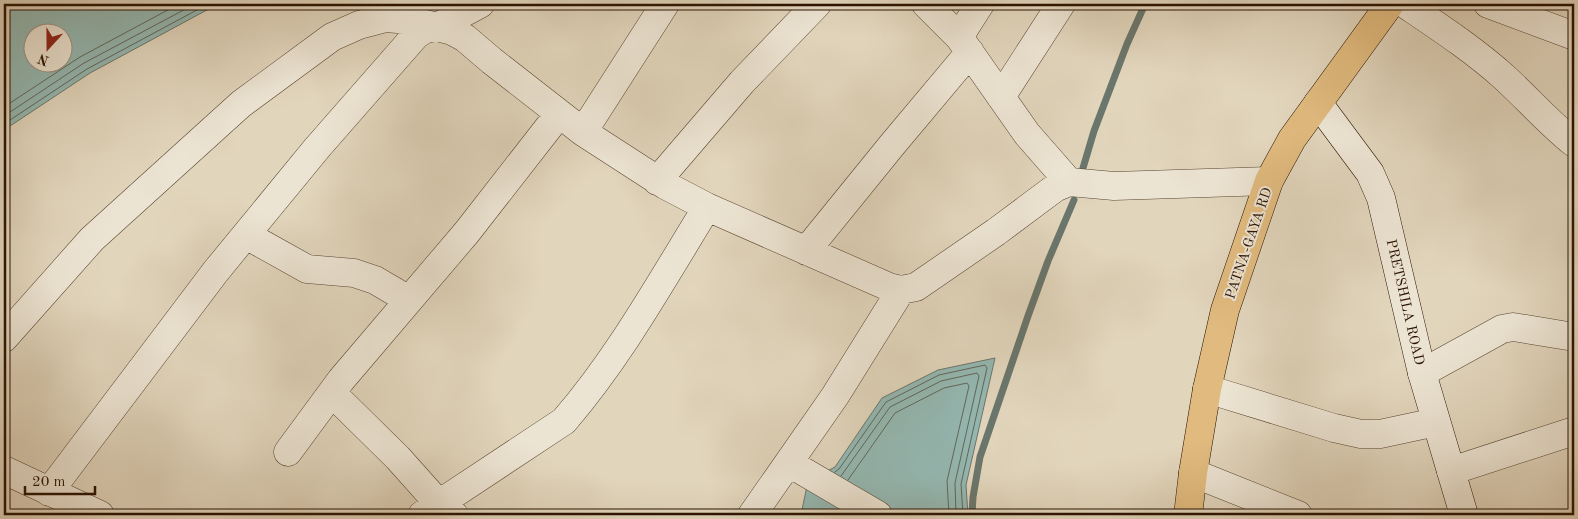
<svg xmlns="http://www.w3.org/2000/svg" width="1578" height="519" font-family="'Old Standard TT',serif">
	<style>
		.water { fill: #94b8b2; stroke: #6a766c; fill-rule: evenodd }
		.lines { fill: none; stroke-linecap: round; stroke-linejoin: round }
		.shore { stroke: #60665a; stroke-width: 1 }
		.stream { stroke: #6a766c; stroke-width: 7 }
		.street-casing { stroke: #584430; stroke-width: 29 }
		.secondary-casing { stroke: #2b1302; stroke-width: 29 }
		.primary-casing { stroke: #2b1302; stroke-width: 29 }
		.street { stroke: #ece4d3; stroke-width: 28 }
		.secondary { stroke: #ece4d3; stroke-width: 28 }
		.primary { stroke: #e0ba7e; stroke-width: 28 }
		.labels { text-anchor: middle; stroke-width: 4; stroke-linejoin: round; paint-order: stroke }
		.street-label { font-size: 14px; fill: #2b1302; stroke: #ece4d3 }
	</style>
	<rect width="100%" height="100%" fill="#e1d5bc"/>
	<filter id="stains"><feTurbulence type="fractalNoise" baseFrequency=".004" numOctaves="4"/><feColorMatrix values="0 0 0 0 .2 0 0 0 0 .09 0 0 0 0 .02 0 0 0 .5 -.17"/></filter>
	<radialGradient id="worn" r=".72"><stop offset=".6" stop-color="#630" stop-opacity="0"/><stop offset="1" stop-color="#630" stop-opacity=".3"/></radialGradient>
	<!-- water -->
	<path class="water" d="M4 4H218L90 73 4 130ZM32 32H62V62H32Z
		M995 358 966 485 968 515H801L808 481 835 467 882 398 938 370Z"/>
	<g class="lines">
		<!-- shore -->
		<path class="shore" d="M4 107 80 57 179 4
			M4 116 84 63 195 4
			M4 124 87 69 208 4
			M835 472 839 469 886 402 939 375 985 365 987 368 961 484 963 515
			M841 476 890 407 941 381 977 373 979 376 955 483 956 515
			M848 480 895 413 944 388 967 383 969 386 947 481 949 515"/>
		<!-- stream -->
		<path class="stream" d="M1083 168 1094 131 1127 44 1145 4
			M972 515 973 497 980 457 1028 316 1048 261 1074 200"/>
		<defs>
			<path id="street" d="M926 4 959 37 1027 134 1069 182
				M1405 4C1439 27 1474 50 1504 77 1528 99 1549 123 1574 143
				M1488 4 1574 36
				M959 37 980 4
				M1001 97 1061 4
				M583 132 665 4
				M657 181 742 82 817 4
				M246 235 307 269 354 273 375 280 409 300
				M806 251 892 145 970 52
				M4 338 92 239 241 104 332 37 359 25 386 18 410 20 437 27 480 4
				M1422 373 1502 329 1513 327 1574 337
				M1207 389 1334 428 1361 434H1380L1436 422
				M332 393 398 458 439 504 454 515
				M288 452 341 380 467 232 559 114
				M789 463 878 515
				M4 470 100 515
				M1451 471 1574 431
				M1193 473 1298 515
				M49 492 216 271 317 148 416 35 425 29 437 27 452 31 465 38 492 61 583 132 665 185 707 207 889 287 901 290 916 287 996 232 1055 188 1069 182 1114 186 1269 181
				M422 515 564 421C620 356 662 280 707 207
				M752 515 835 396 901 290"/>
			<path id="secondary" d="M1318 103 1370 173 1381 198 1422 373 1464 515"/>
			<path id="primary" d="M1188 515 1193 473 1207 389 1225 310 1269 181 1292 139 1390 4"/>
		</defs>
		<!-- street casing -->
		<use href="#street" class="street-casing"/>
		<!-- secondary casing -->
		<use href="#secondary" class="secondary-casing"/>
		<!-- primary casing -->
		<use href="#primary" class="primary-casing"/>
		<!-- street -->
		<use href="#street" class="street"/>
		<!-- secondary -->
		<use href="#secondary" class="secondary"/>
		<!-- primary -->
		<use href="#primary" class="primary"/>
	</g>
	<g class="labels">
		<!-- street labels -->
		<g class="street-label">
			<text transform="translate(1248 243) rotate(-71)" y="5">PATNA-GAYA RD</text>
			<text transform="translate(1406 302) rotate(77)" y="5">PRETSHILA ROAD</text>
		</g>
	</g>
	<!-- margin -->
	<rect width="1578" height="519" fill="none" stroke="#e1d5bc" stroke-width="20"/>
	<rect x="5" y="5" width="1568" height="509" fill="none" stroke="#2b1302" stroke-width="2.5"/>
	<rect x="10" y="10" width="1558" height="499" fill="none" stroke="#2b1302"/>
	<!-- north arrow -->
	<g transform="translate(48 48) rotate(201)"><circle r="24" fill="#ece4d3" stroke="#9f907f"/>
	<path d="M0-4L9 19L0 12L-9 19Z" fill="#8f2418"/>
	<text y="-8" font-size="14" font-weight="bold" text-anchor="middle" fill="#2b1302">N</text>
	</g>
	<!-- scale -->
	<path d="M25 486v8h70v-8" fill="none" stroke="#2b1302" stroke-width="2.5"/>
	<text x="32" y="486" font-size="15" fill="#2b1302" stroke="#ece4d3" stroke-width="4" paint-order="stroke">20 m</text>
	<rect width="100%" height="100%" filter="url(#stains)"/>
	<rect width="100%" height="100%" fill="url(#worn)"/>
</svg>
